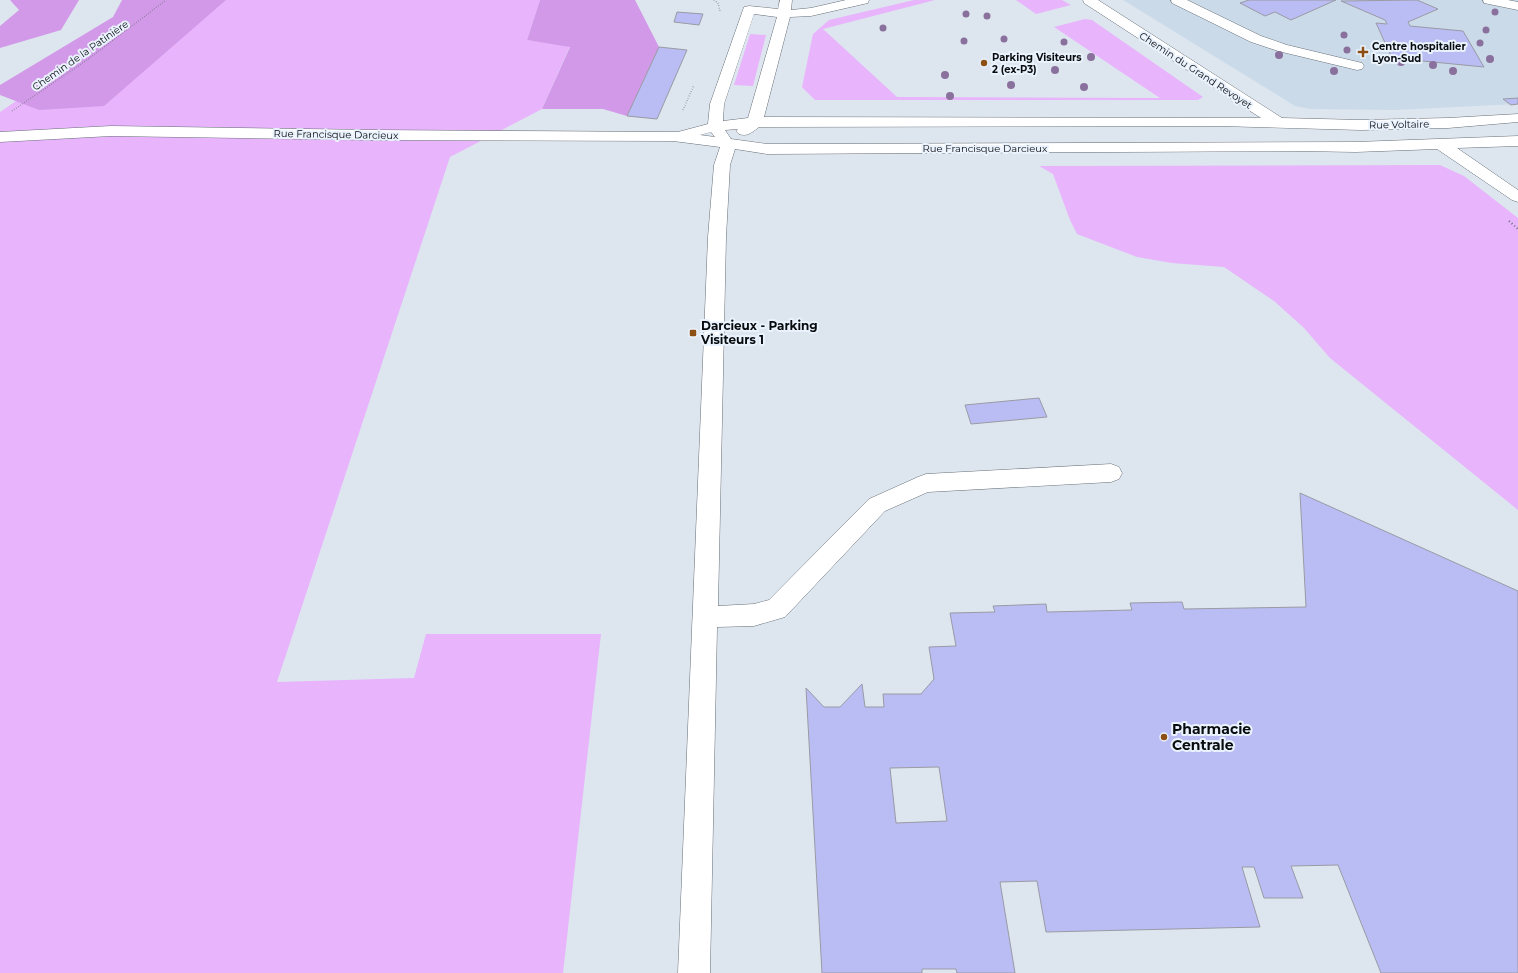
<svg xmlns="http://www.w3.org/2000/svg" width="1518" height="973" font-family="Montserrat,sans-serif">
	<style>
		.built { fill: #cbdae9 }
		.green { fill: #e8b4fc }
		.forest { fill: #d399e9 }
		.building { fill: #babdf3; stroke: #999aa5; fill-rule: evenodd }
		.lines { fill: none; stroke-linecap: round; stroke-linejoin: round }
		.minor-casing { stroke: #676f77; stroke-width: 1 }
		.path-far1 { stroke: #6d7278; stroke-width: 1.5; stroke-dasharray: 0.5 2; stroke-linecap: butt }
		.path { stroke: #6d7278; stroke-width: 2; stroke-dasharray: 1 2.5; stroke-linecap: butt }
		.minor { fill: #fff; fill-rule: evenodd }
		.tree { fill: #8a709c }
		.poi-dot { fill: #8e4f15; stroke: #eaf3fd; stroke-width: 1.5 }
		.labels { text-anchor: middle; stroke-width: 4; stroke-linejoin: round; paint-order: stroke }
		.far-poi-label { font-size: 10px; font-weight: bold; fill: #090c0f; stroke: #eaf3fd; text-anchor: start }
		.far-street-label { font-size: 10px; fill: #090c0f; stroke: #eaf3fd }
		.poi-label { font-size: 12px; font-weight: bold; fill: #090c0f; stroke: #eaf3fd; text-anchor: start }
		.near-poi-label { font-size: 14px; font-weight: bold; fill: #090c0f; stroke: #eaf3fd; text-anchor: start }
	</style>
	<rect width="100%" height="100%" fill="#dde6ef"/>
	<!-- built -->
	<path class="built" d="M1123 0H1518V104L1395 110 1310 109 1295 106Z"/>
	<!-- green -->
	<path class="green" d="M152 0H540L527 40 570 46 542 109 450 157 277 682 414 678 426 634H601L563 973H0V112L48 79Z
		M914 0H935L823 29 897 97 1160 98 1054 27 1085 19 1092 20 1203 97 1198 100H815L802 87 813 34 829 20Z
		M1016 0H1062L1071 5 1036 14Z
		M750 34 766 35 753 86 734 85Z
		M1440 165 1464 176 1518 218V510L1330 358 1304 328 1274 301 1224 267 1172 263 1137 257 1077 234 1070 220 1053 174 1039 166Z"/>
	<!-- forest -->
	<path class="forest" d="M10 0H79L61 30 0 48V26L19 10Z
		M122 0H226L104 106 39 110 0 95V85L113 17Z
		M540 0H635L659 47 627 116 603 109H542L570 47 527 40Z"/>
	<!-- building -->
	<path class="building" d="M1249 0H1336L1291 20 1275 12 1265 16 1240 3Z
		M1417 0 1438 9 1408 22 1410 26 1463 31 1484 67 1392 58 1376 23 1387 24 1385 20 1341 1Z
		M677 12 703 14 699 25 674 22Z
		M659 47 687 50 657 119 627 116Z
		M1518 98V104L1511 105 1503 99Z
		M1039 398 1047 417 971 424 965 405Z
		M1300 493 1518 591V973H1381L1338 865 1291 866 1303 898H1264L1254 867H1242L1260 927 1046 932 1037 881 1000 882 1015 973H957L956 969H922V973H822L806 688 824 707H840L862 684 865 707H884L883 694H921L934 679 929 647 956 646 950 613 995 612 993 606 1046 604 1047 612 1132 610 1130 603 1182 602 1184 609 1306 607ZM939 767 947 821 896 823 890 768Z"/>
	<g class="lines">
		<defs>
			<path id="minor" d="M780 0H792L791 10 811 8 846 0H869L868 3 811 16 790 17 764 117 1261 118 1084 3 1083 0H1098L1282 118 1361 120 1448 118 1518 114V122L1448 128 1361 130 1220 126 759 127C752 132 748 137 739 134L736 131 738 129 725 130 731 139 767 144 1356 142 1518 136V146L1457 148 1518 190V202L1512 200 1437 149 1356 152 1298 151 767 154 735 149 730 165 726 237 718 606 754 604 769 600 869 499 918 477 926 474 1111 464 1119 467 1122 473 1119 479 1111 482 928 492 885 511 785 617 754 626 717 627 710 973H678L708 237 714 165 720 147 673 141 372 140 111 136 0 142V132L111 126 372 130 678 132 708 124 710 104 744 7 749 6 778 9ZM754 14 777 17 748 118 723 121 724 104ZM711 132 715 137 700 135Z
				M1171 0H1187L1261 36 1287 45 1362 63 1364 66 1362 69 1357 70 1278 51 1251 42 1172 3Z
				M1483 0H1508L1518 2V10L1484 3Z"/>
		</defs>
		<!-- minor casing -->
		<use href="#minor" class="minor-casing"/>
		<!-- path-far1 -->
		<path class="path-far1" d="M714 0 718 3 720 11
			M683 110 694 85
			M12 111 87 60 166 0"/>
		<!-- path -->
		<path class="path" d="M1509 221 1518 229"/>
		<!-- minor -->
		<use href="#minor" class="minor"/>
	</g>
	<!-- trees -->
	<g class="tree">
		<circle cx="1495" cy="12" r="3.5"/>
		<circle cx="966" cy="14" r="3.5"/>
		<circle cx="987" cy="16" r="3.5"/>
		<circle cx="883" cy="28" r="3.5"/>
		<circle cx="1486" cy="30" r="3.5"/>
		<circle cx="1344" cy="35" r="3.5"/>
		<circle cx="1004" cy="39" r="3.5"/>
		<circle cx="964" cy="41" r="3.5"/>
		<circle cx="1064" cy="42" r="3.5"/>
		<circle cx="1480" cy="43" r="3.5"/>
		<circle cx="1347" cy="50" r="3.5"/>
		<circle cx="1279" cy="55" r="4"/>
		<circle cx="1091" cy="57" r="4"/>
		<circle cx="1490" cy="59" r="4"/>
		<circle cx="1376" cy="60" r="4"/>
		<circle cx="1401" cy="62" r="4"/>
		<circle cx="1433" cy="65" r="4"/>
		<circle cx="1055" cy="70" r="4"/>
		<circle cx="1334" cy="71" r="4"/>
		<circle cx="1453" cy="71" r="4"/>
		<circle cx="945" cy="75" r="4"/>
		<circle cx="1011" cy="85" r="4"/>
		<circle cx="1084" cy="87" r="4"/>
		<circle cx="950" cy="96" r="4"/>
	</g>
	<!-- markers -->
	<g class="poi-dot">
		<path d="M1361 46h4v4h4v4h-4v4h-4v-4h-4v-4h4z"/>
		<circle cx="984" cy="63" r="4"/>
		<rect x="689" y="329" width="8" height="8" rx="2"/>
		<circle cx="1164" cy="737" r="4"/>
	</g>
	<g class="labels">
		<!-- far-poi labels -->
		<g class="far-poi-label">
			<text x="1372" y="50">Centre hospitalier<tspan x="1372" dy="12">Lyon-Sud</tspan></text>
			<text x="992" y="61">Parking Visiteurs<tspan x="992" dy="12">2 (ex-P3)</tspan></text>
		</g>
		<!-- far-street labels -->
		<g class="far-street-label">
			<text transform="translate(80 55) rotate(-35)" y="4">Chemin de la Patinière</text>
			<text transform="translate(1196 70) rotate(33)" y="4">Chemin du Grand Revoyet</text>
			<text transform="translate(1399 124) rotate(-1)" y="4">Rue Voltaire</text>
			<text transform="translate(336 134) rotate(1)" y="4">Rue Francisque Darcieux</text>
			<text x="985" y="152">Rue Francisque Darcieux</text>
		</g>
		<!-- poi labels -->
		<g class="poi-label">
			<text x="701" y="330">Darcieux - Parking<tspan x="701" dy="14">Visiteurs 1</tspan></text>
		</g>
		<!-- near-poi labels -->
		<g class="near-poi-label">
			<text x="1172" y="734">Pharmacie<tspan x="1172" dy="16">Centrale</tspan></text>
		</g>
	</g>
</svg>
